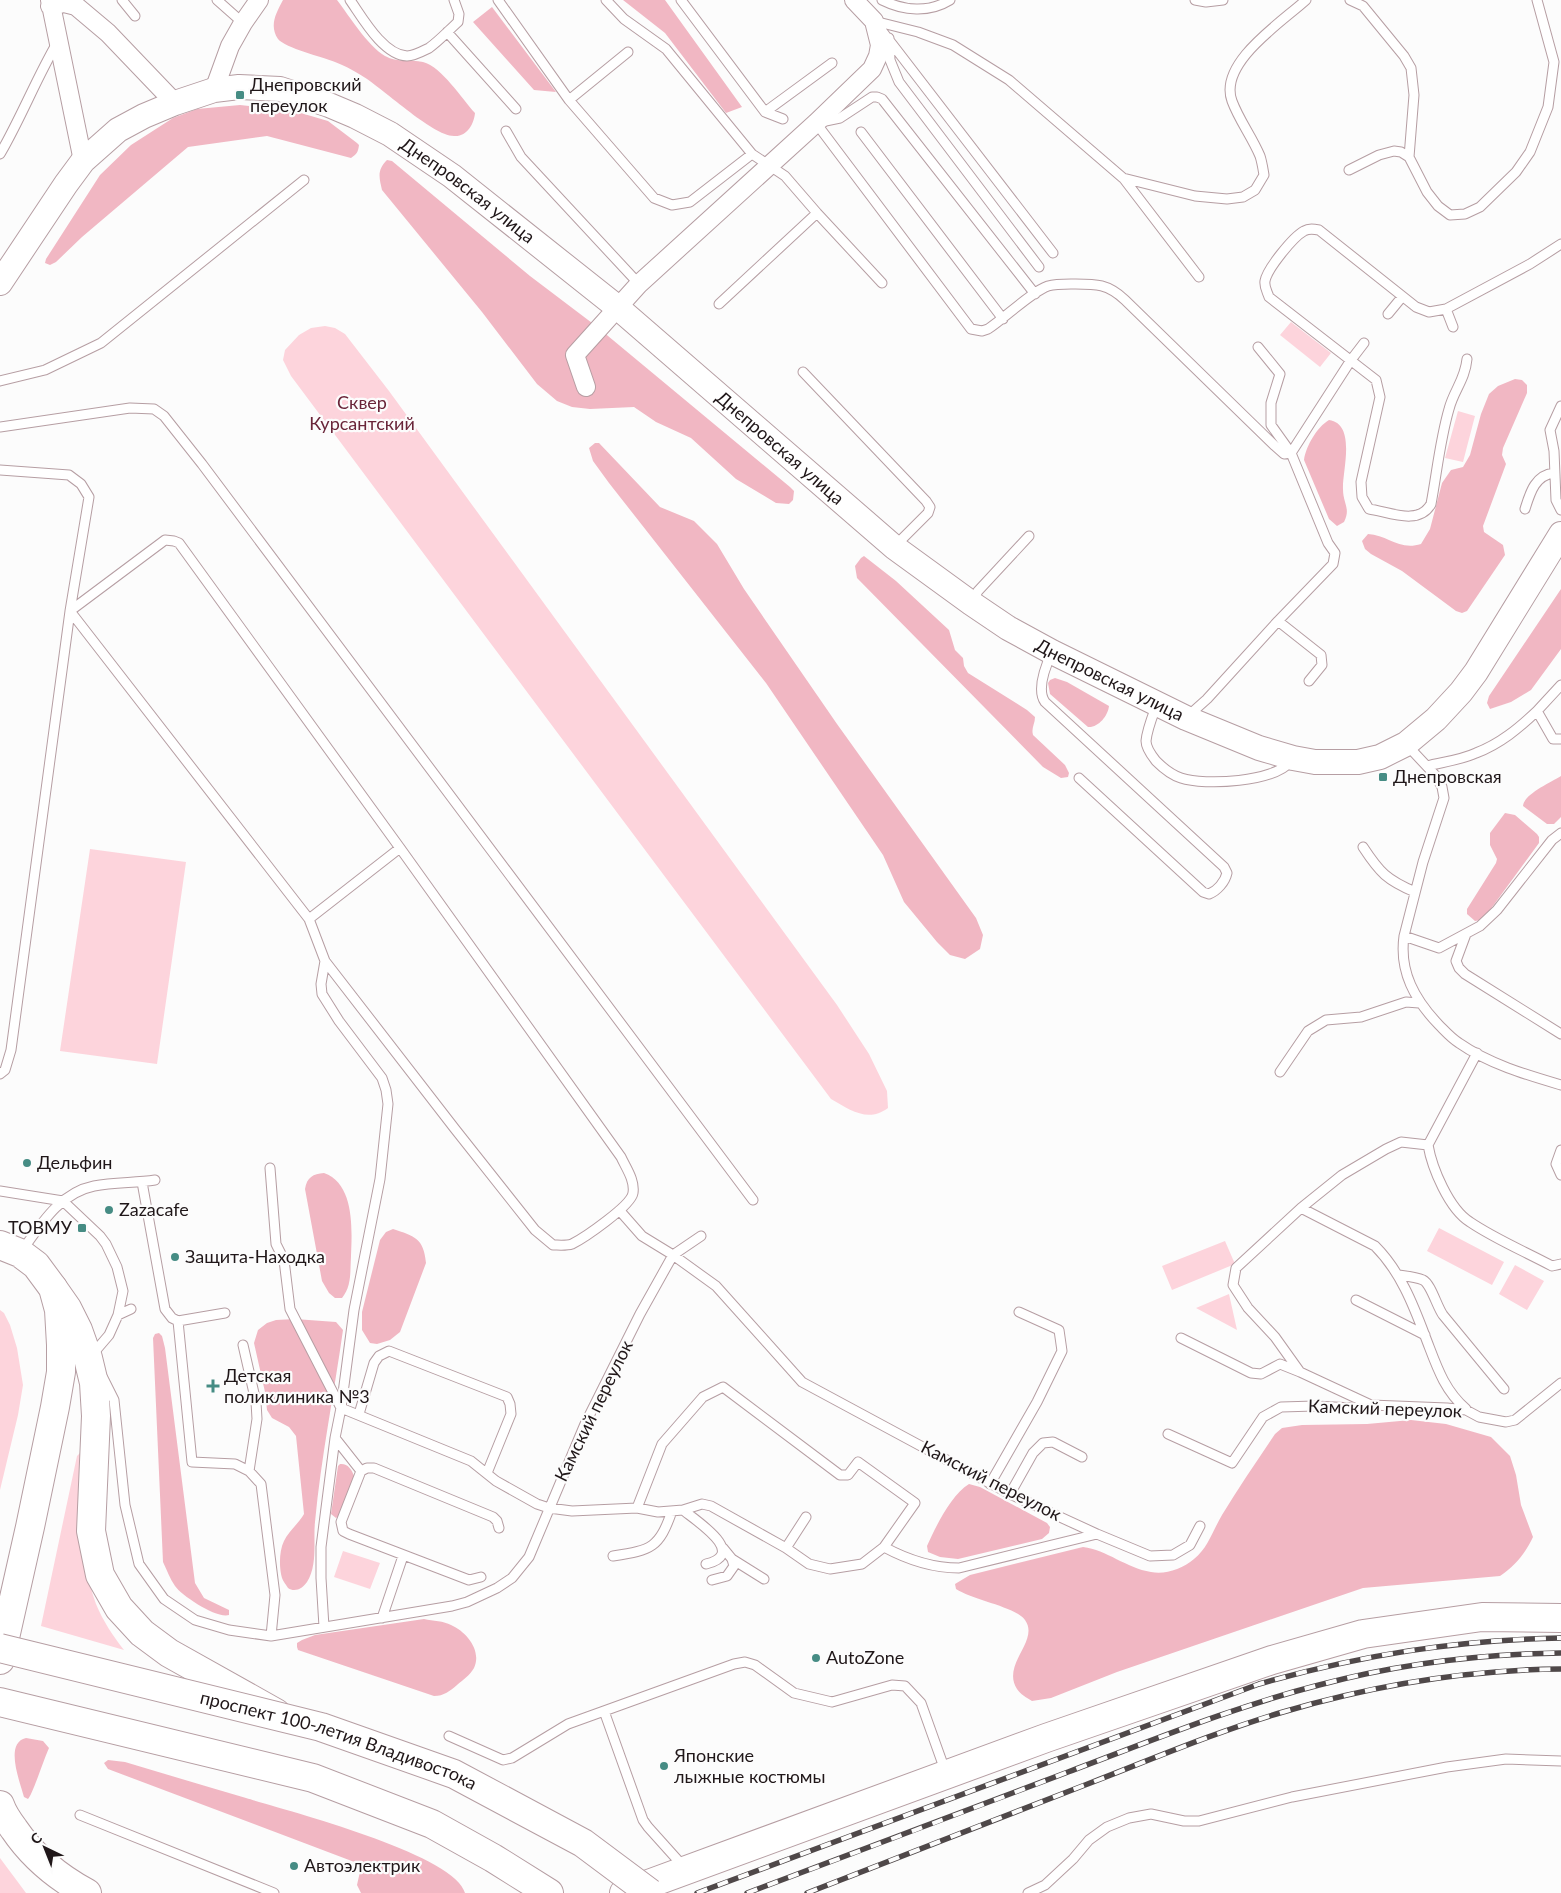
<svg xmlns="http://www.w3.org/2000/svg" width="1561" height="1893" font-family="Lato,sans-serif">
	<style>
		.green { fill: #fdd4dc }
		.forest { fill: #f1b7c3 }
		.lines { fill: none; stroke-linecap: round; stroke-linejoin: round }
		.lane-casing { stroke: #b69ea3; stroke-width: 11 }
		.street-casing { stroke: #b69ea3; stroke-width: 20 }
		.secondary-casing { stroke: #b69ea3; stroke-width: 26 }
		.primary-casing { stroke: #b69ea3; stroke-width: 30 }
		.highway-casing { stroke: #b69ea3; stroke-width: 30 }
		.lane { stroke: #fff; stroke-width: 9 }
		.street { stroke: #fff; stroke-width: 18 }
		.secondary { stroke: #fff; stroke-width: 24 }
		.primary { stroke: #fff; stroke-width: 28 }
		.highway { stroke: #fff; stroke-width: 28 }
		.rail-casing { stroke: #4f4849; stroke-width: 5.5 }
		.rail { stroke: #fcfcfc; stroke-width: 4; stroke-dasharray: 11; stroke-linecap: butt }
		.highway-bridge-casing { stroke: #b69ea3; stroke-width: 30; stroke-linecap: butt }
		.highway-bridge { stroke: #fff; stroke-width: 28 }
		.poi-dot { fill: #468c84; stroke: #fcfcfc; stroke-width: 2 }
		.labels { text-anchor: middle; stroke-width: 4.5; stroke-linejoin: round; paint-order: stroke }
		.poi-label { font-size: 18px; fill: #201719; stroke: #fcfcfc; text-anchor: start }
		.street-label { font-size: 18px; fill: #201719; stroke: #fcfcfc }
		.park-label { font-size: 18px; fill: #692539; stroke: #fcfcfc }
	</style>
	<rect width="100%" height="100%" fill="#fcfcfc"/>
	<!-- green -->
	<path class="green" d="M1291 322 1331 353 1320 367 1280 335Z
		M325 326 335 328 345 334 389 391 837 1005 869 1054 887 1091 888 1108C868 1123 850 1110 831 1099L291 376 283 360 285 350 299 335 311 328Z
		M1458 411 1475 416 1463 462 1445 458Z
		M90 849 186 862 157 1064 60 1051Z
		M1439 1228 1504 1262 1492 1285 1427 1251Z
		M1225 1241 1235 1264 1172 1290 1162 1266Z
		M1515 1265 1544 1281 1527 1310 1499 1294Z
		M1229 1294 1237 1330 1196 1308Z
		M0 1310 4 1313 10 1325 17 1348 23 1385 18 1415 0 1490Z
		M81 1452C83 1500 79 1558 96 1604 103 1621 113 1636 124 1650L41 1626 77 1456Z
		M343 1551 380 1563 370 1589 334 1577Z
		M0 1858 26 1893H0Z"/>
	<!-- forest -->
	<path class="forest" d="M283 0H337C350 17 367 45 385 56 398 63 410 59 423 62 442 67 462 99 475 113 474 124 467 137 454 136 432 136 381 86 359 74 351 69 343 65 335 62 323 57 285 48 278 39 269 26 276 13 283 0Z
		M623 0H665L742 107 726 113 665 33Z
		M492 7 556 92 534 90 473 22Z
		M240 105 294 111 328 121 357 143 359 145C358 152 357 154 351 158L267 136 188 147 82 237 56 262 50 265 45 263 46 259 100 175 131 145 173 118 197 109Z
		M387 160 392 161 530 276 596 326 790 487 794 491 793 500 789 504 776 503 736 479 691 438 656 422 634 407 590 409 572 407 557 401 537 384 482 312 382 190C379 177 377 170 387 160Z
		M1515 379 1522 380 1527 385V393L1503 448 1502 455 1506 464 1483 526 1484 532 1503 545 1505 555 1467 611 1462 613 1456 611 1402 571 1371 554 1365 549 1362 541 1368 534C1388 535 1399 551 1421 544L1430 529 1442 483 1451 470 1463 467 1470 455 1481 414 1489 394 1498 386Z
		M1329 420C1357 424 1342 472 1343 489 1343 504 1351 508 1344 522L1337 526 1329 519 1304 460C1306 446 1317 427 1329 420Z
		M595 443H599L660 507 694 521 717 544 744 589 837 724 976 918 983 935 980 949 965 959 950 955 937 942 904 902 883 855 766 683 609 483 593 461 589 448Z
		M864 556 896 581 949 630 955 650 963 658 964 666 968 673 1027 710 1035 717C1035 724 1031 728 1033 735L1065 765 1069 773 1068 777 1061 778 1043 767 857 578 855 566 861 558Z
		M1561 589V649L1531 690 1511 702 1490 709 1487 703 1489 696Z
		M1055 678 1067 682 1109 706C1108 716 1098 728 1088 727L1050 694 1048 683 1050 680Z
		M1561 776V817L1554 824H1547L1523 806C1524 794 1550 783 1561 776Z
		M1505 813 1515 815 1537 834 1539 837V843L1490 910 1481 920 1475 921 1467 914V909L1496 863 1497 859 1490 845V833Z
		M324 1173C355 1184 352 1230 351 1256 350 1271 352 1286 342 1298H335L329 1293 322 1281 305 1189C307 1177 313 1174 324 1173Z
		M393 1229C414 1236 424 1238 426 1263L400 1332 390 1340 377 1344 370 1343 362 1330V1312L380 1240 386 1232Z
		M295 1319 336 1322 343 1330C334 1394 321 1458 315 1522 313 1540 318 1565 307 1582 303 1588 295 1593 288 1588 286 1585 283 1581 282 1578 279 1568 279 1551 284 1541 288 1532 299 1523 304 1514L296 1436 289 1427 272 1418 267 1410 265 1392 254 1343 258 1330 267 1323 276 1320Z
		M159 1333 162 1336 165 1348 195 1583 204 1598 229 1610V1615C217 1619 182 1596 175 1586 170 1579 167 1570 163 1562L153 1338 155 1334Z
		M1411 1420 1446 1424 1491 1437 1510 1456 1516 1475 1521 1505 1533 1537C1525 1554 1515 1566 1500 1576L1363 1588 1117 1672 1051 1698 1032 1701C1027 1698 1020 1694 1017 1689 1001 1664 1040 1641 1025 1620 1016 1607 973 1600 956 1589L955 1584 970 1575 1083 1547C1107 1550 1126 1568 1151 1572 1165 1575 1182 1569 1194 1559 1208 1548 1213 1530 1222 1515 1239 1487 1257 1461 1275 1434L1282 1428 1302 1425 1367 1424Z
		M340 1464C347 1463 352 1469 354 1476L340 1515 336 1518 331 1514 338 1466Z
		M969 1484 980 1487 1047 1523 1050 1527 1049 1533 1042 1539 958 1559 940 1557 928 1552 927 1546C936 1526 951 1495 969 1484Z
		M424 1619C433 1621 444 1621 451 1625 467 1632 482 1651 474 1668 470 1675 463 1680 457 1685 450 1691 444 1696 434 1696L298 1650 297 1647V1643L302 1640 315 1635Z
		M26 1738 43 1741 49 1748C45 1756 32 1796 28 1799L24 1797C20 1782 4 1743 26 1738Z
		M108 1760 125 1762C165 1774 205 1786 246 1798 285 1810 456 1854 465 1893H361L357 1885 361 1867 357 1863 108 1769 104 1763Z"/>
	<g class="lines">
		<defs>
			<path id="lane" d="M122 0 135 16
				M217 0 243 23
				M350 0C362 17 383 55 407 56 414 56 423 51 429 48 439 41 449 30 458 22L459 14 454 0
				M498 0 569 100 654 198 672 205 690 202 752 154 666 49 624 19 606 0
				M681 0 765 112 783 119
				M882 0C904 11 929 13 950 0
				M1195 0 1206 2 1223 0
				M1350 0 1363 6 1404 56 1411 68 1414 95 1409 157
				M874 21 918 32 953 45 1009 80 1123 178 1195 196 1227 199 1243 197 1255 190 1264 175C1263 169 1262 162 1260 156 1252 137 1239 120 1232 101 1218 63 1282 22 1306 0
				M879 27 1053 253
				M447 32 516 109
				M889 38 890 60 899 82 1039 267
				M569 100 628 52
				M765 112 832 63
				M506 131 521 157 639 284
				M861 132 1003 319
				M0 154C21 118 36 79 57 43
				M752 154 785 176 817 213 882 283
				M1349 170 1379 155 1394 151 1401 152 1409 157 1427 192 1438 206 1450 215 1465 214 1480 207 1516 172 1530 152 1548 107 1554 62 1537 0
				M1124 179 1199 277
				M1035 294 882 99 877 97H872L840 118 816 123 971 329 982 331 988 329C1005 318 1031 292 1048 286 1055 284 1064 284 1071 284 1095 284 1107 283 1125 300L1275 446 1284 454 1291 453
				M719 304 817 213
				M1446 309 1453 327
				M1388 314 1402 297
				M1467 359C1465 380 1454 390 1449 409 1440 440 1437 472 1431 504 1419 526 1389 512 1369 509L1362 497 1361 482 1380 397 1376 380 1269 297C1267 291 1264 287 1265 281 1267 269 1293 237 1304 231 1309 228 1314 229 1319 230L1416 307 1429 312 1446 309 1530 264 1561 244
				M803 372 926 501 930 507 928 513 894 547
				M0 381 45 370 101 343 304 180
				M1561 406 1550 430 1554 451 1556 500 1561 510
				M0 427 130 408 154 409 164 416 202 464 753 1200
				M1291 453 1351 360 1364 343
				M0 470 69 475 81 484 89 497 70 611 11 1050 5 1070 0 1074
				M1525 509C1530 493 1535 475 1554 473
				M971 602 978 591 1029 536
				M70 611 309 919 325 961 321 984 322 994 339 1021 382 1078 386 1090 388 1104 380 1179 354 1310 341 1408 471 1461 496 1481 537 1504 549 1508 572 1511 637 1508 658 1512 683 1510 702 1504 711 1506 786 1548 809 1564 830 1569 862 1564 884 1547 915 1503 858 1462 848 1475H840L723 1387 703 1397 662 1444 637 1508
				M70 611 165 540 174 541 179 543 400 848 621 1157C626 1168 635 1180 633 1193 631 1206 584 1238 572 1244 566 1246 558 1245 553 1245L535 1230 455 1129 325 961
				M1278 621 1321 655 1322 665 1309 681
				M1052 652C1046 665 1036 689 1045 702L1224 867 1227 873C1225 882 1217 891 1209 894L1203 892 1079 778
				M1157 704C1153 715 1147 729 1146 741 1146 748 1152 756 1156 761 1163 768 1172 775 1181 778 1205 786 1275 782 1291 761
				M1537 711 1561 685
				M1188 716 1207 699 1278 621 1333 564 1335 553 1328 543 1291 453 1271 425V403L1280 374 1258 347
				M1406 744 1436 776 1442 787 1444 798 1423 862 1404 936C1399 972 1415 1000 1439 1025 1445 1031 1451 1038 1459 1043 1489 1064 1527 1075 1561 1085
				M1427 766C1443 762 1461 760 1476 753 1500 744 1519 728 1537 711L1553 739H1561
				M1363 847C1380 873 1387 880 1415 892
				M309 919 400 848
				M1466 934 1456 961 1459 968 1465 974 1561 1034
				M1404 936 1439 948 1480 926 1497 910 1552 840 1561 833
				M1477 1053 1428 1145C1432 1168 1449 1209 1470 1222 1495 1239 1526 1252 1552 1266L1561 1264
				M1280 1072 1308 1031 1326 1020 1361 1017 1406 1002 1419 1003
				M1561 1150 1556 1164 1561 1175
				M270 1168 276 1244 284 1260 290 1309 341 1408 335 1438 321 1547V1578L324 1627
				M142 1182 165 1309 172 1318 178 1321 225 1313
				M0 1191 63 1201 100 1236 106 1244 117 1267 123 1291 118 1315 109 1335 91 1356
				M1301 1208 1375 1246C1400 1271 1413 1304 1425 1336 1436 1364 1443 1389 1466 1409
				M620 1211 642 1236 673 1255 701 1236
				M21 1252C40 1226 59 1193 94 1186 114 1182 135 1183 155 1180
				M1399 1275C1406 1276 1416 1277 1423 1280 1431 1284 1437 1307 1443 1315L1504 1389
				M1356 1300 1425 1335
				M118 1315 131 1309
				M178 1321 192 1462 235 1464 249 1471 261 1484 275 1595 271 1636
				M1181 1338 1251 1373 1261 1374 1280 1364 1300 1372
				M243 1345 256 1402 257 1419 249 1471
				M103 1378 114 1400 125 1505 139 1564 164 1599 195 1620 229 1630 271 1636 452 1606 467 1602 497 1588 512 1578 529 1557 585 1424 640 1314 673 1255 716 1286 802 1382 1010 1494 1097 1534 1150 1556 1173 1555 1190 1545 1200 1526
				M1371 1405 1300 1372 1275 1337 1248 1308 1233 1285 1236 1268 1301 1208 1342 1175 1386 1149 1401 1142 1428 1145
				M359 1414 374 1363 379 1356 389 1351 507 1397 510 1404 511 1414 487 1473
				M1168 1434 1232 1463 1263 1417 1281 1407 1315 1406 1353 1408 1371 1405 1447 1408 1466 1410 1479 1417 1506 1422 1515 1420 1561 1383
				M335 1438 361 1471
				M990 1484 1037 1402 1062 1351 1059 1330 1019 1312
				M1010 1494 1033 1453 1043 1443 1053 1442 1082 1457
				M683 1510C698 1522 748 1554 706 1564
				M884 1547C908 1560 931 1568 959 1568L1097 1534
				M786 1548 806 1517
				M613 1556C652 1550 659 1548 672 1511
				M732 1559 764 1579
				M481 1577 469 1580 349 1534 343 1531 341 1522 361 1471 367 1468H374L493 1517 497 1521 499 1528
				M712 1580 727 1576 734 1566 732 1559 723 1548
				M382 1618 403 1556
				M449 1736 503 1760 512 1758 568 1724 604 1711
				M80 1815 274 1893
				M683 1866 648 1827 643 1820 604 1711 734 1664 745 1662 755 1665 794 1693 832 1702 892 1685 905 1686 921 1703 946 1773
				M1028 1893 1045 1885 1073 1859 1089 1840 1107 1827 1129 1818 1151 1814 1184 1821H1199L1292 1797 1447 1767 1506 1759 1561 1761"/>
			<path id="street" d="M50 0 83 161
				M50 6 64 3 76 6 108 33 175 103
				M214 90 230 46 243 23 259 0
				M586 387 575 355 639 284 816 123 872 69 878 56 880 45 874 21 854 0"/>
			<g id="secondary">
				<path id="s1" d="M0 283 66 184 83 161 118 130 144 116 175 103 214 90 239 87 280 89 329 105 355 116 390 134 452 176 617 307 894 547 971 603 1008 628 1052 652 1186 718 1259 748 1293 758 1315 762H1358L1380 757 1406 744 1436 719 1461 692 1476 672 1561 534"/>
			</g>
			<path id="primary" d="M0 1245 20 1253 36 1265 53 1288 59 1310 61 1345V1372L55 1407 30 1527 0 1660
				M0 1805C3 1814 8 1821 14 1829 33 1857 57 1877 87 1893
				M624 1893 1046 1738 1272 1660 1363 1634 1482 1617 1561 1618"/>
			<path id="highway" d="M53 1288 67 1308 78 1330 88 1358 94 1383 96 1416 91 1531 100 1575 119 1608 142 1633 169 1653 276 1713
				M0 1702 313 1778 432 1824 493 1858 549 1893"/>
		</defs>
		<!-- lane casing -->
		<use href="#lane" class="lane-casing"/>
		<!-- street casing -->
		<use href="#street" class="street-casing"/>
		<!-- secondary casing -->
		<use href="#secondary" class="secondary-casing"/>
		<!-- primary casing -->
		<use href="#primary" class="primary-casing"/>
		<!-- highway casing -->
		<use href="#highway" class="highway-casing"/>
		<!-- lane -->
		<use href="#lane" class="lane"/>
		<!-- street -->
		<use href="#street" class="street"/>
		<!-- secondary -->
		<use href="#secondary" class="secondary"/>
		<!-- primary -->
		<use href="#primary" class="primary"/>
		<!-- highway -->
		<use href="#highway" class="highway"/>
		<defs>
			<path id="rail" d="M697 1893 1259 1684C1361 1655 1455 1640 1561 1638
				M747 1893C854 1853 961 1813 1068 1772 1151 1741 1233 1707 1319 1685 1398 1664 1479 1654 1561 1653
				M807 1893C899 1857 992 1821 1085 1785 1150 1760 1215 1732 1283 1712 1374 1685 1466 1670 1561 1669"/>
		</defs>
		<!-- rail casing -->
		<use href="#rail" class="rail-casing"/>
		<!-- rail -->
		<use href="#rail" class="rail"/>
		<defs>
			<g id="highway-bridge">
				<path id="s2" d="M0 1648 321 1727 454 1774 583 1843 650 1893"/>
			</g>
		</defs>
		<!-- highway-bridge casing -->
		<use href="#highway-bridge" class="highway-bridge-casing"/>
		<!-- highway-bridge -->
		<use href="#highway-bridge" class="highway-bridge"/>
	</g>
	<!-- markers -->
	<g class="poi-dot">
		<rect x="235" y="90" width="10" height="10" rx="2.5"/>
		<rect x="1378" y="772" width="10" height="10" rx="2.5"/>
		<circle cx="27" cy="1163" r="5"/>
		<circle cx="109" cy="1210" r="5"/>
		<rect x="77" y="1223" width="10" height="10" rx="2.5"/>
		<circle cx="175" cy="1257" r="5"/>
		<path d="M210.5 1378.5h5v5h5v5h-5v5h-5v-5h-5v-5h5z"/>
		<circle cx="816" cy="1658" r="5"/>
		<circle cx="664" cy="1766" r="5"/>
		<circle cx="294" cy="1866" r="5"/>
	</g>
	<g class="labels">
		<!-- poi labels -->
		<g class="poi-label">
			<text x="250" y="91">Днепровский<tspan x="250" dy="21">переулок</tspan></text>
			<text x="1393" y="783">Днепровская</text>
			<text x="37" y="1169">Дельфин</text>
			<text x="119" y="1216">Zazacafe</text>
			<text x="72" y="1234" text-anchor="end">ТОВМУ</text>
			<text x="185" y="1263">Защита-Находка</text>
			<text x="224" y="1382">Детская<tspan x="224" dy="21">поликлиника №3</tspan></text>
			<text x="826" y="1664">AutoZone</text>
			<text x="674" y="1762">Японские<tspan x="674" dy="21">лыжные костюмы</tspan></text>
			<text x="304" y="1872">Автоэлектрик</text>
		</g>
		<!-- street labels -->
		<g class="street-label">
			<text dy="6" stroke="none"><textPath href="#s1" startOffset="580">Днепровская улица</textPath></text>
			<text dy="6" stroke="none"><textPath href="#s1" startOffset="985">Днепровская улица</textPath></text>
			<text dy="6" stroke="none"><textPath href="#s1" startOffset="1390">Днепровская улица</textPath></text>
			<text transform="translate(1385 1409) rotate(2)" y="6">Камский переулок</text>
			<text transform="translate(594 1411) rotate(-64)" y="6">Камский переулок</text>
			<text transform="translate(991 1481) rotate(27)" y="6">Камский переулок</text>
			<text dy="6" stroke="none"><textPath href="#s2" startOffset="351">проспект 100-летия Владивостока</textPath></text>
		</g>
		<!-- park labels -->
		<g class="park-label">
			<text x="362" y="409">Сквер<tspan x="362" dy="21">Курсантский</tspan></text>
		</g>
	</g>
	<!-- north arrow -->
	<g transform="translate(45 1848) rotate(317)" stroke="#fcfcfc" stroke-width="4" paint-order="stroke">
	<path d="M0-4L9 19L0 12L-9 19Z" fill="#201719"/>
	<text y="-8" font-size="14" font-weight="bold" text-anchor="middle" fill="#201719">С</text>
	</g>
</svg>
